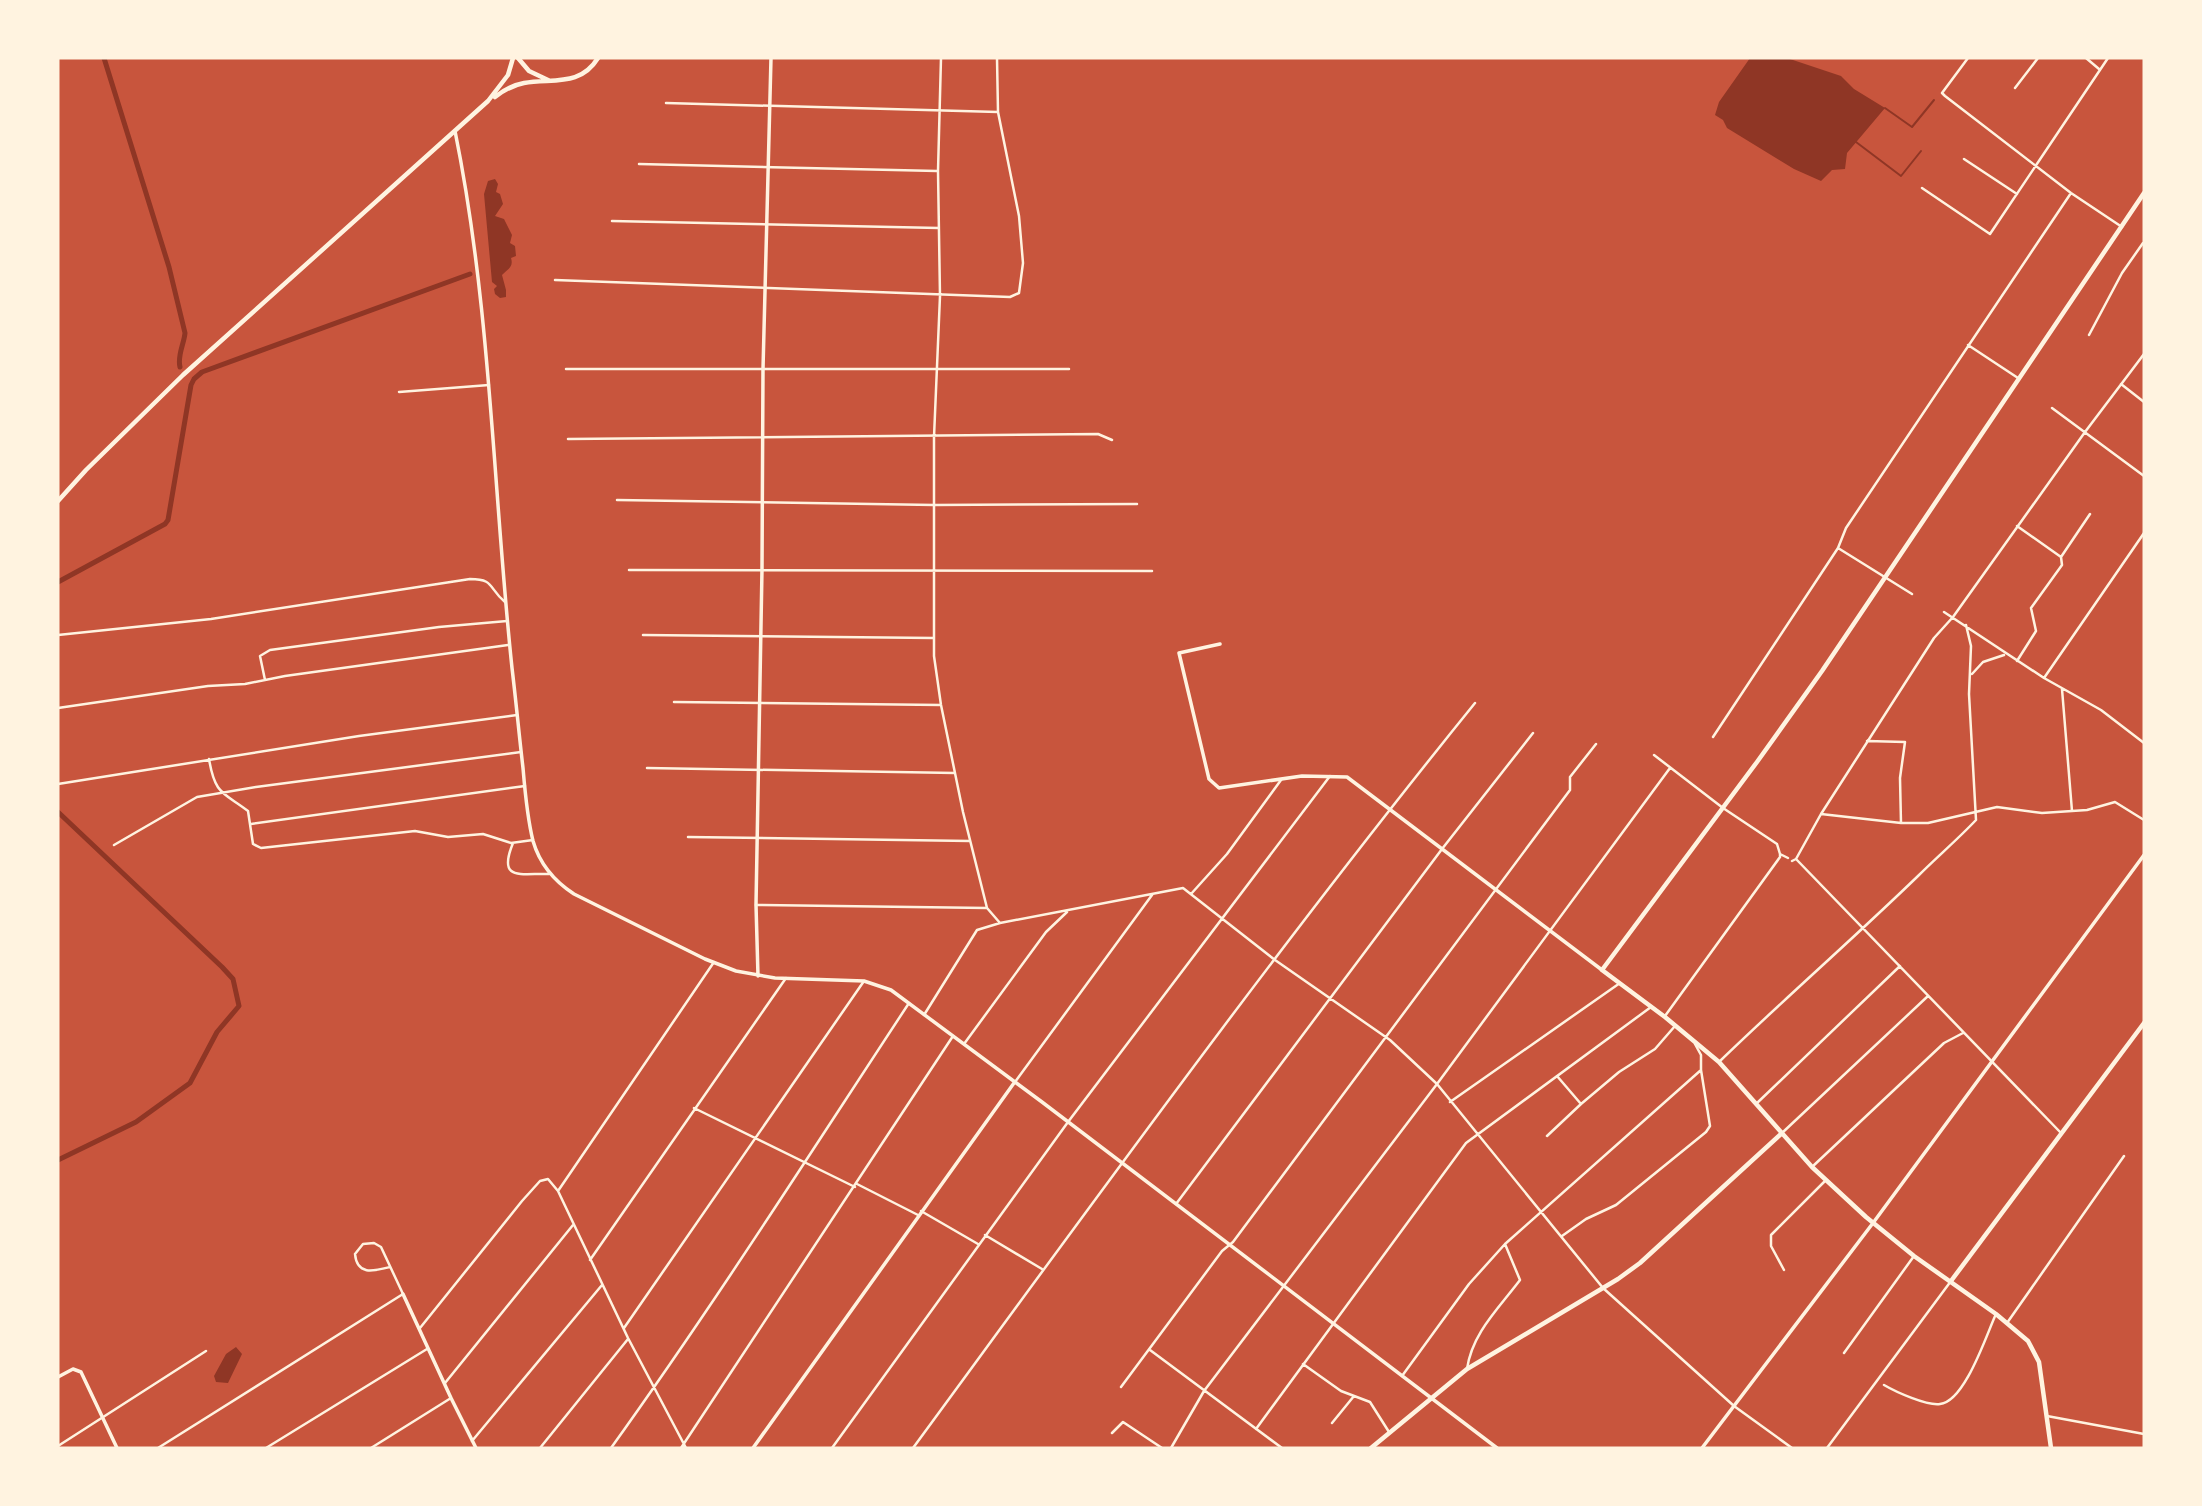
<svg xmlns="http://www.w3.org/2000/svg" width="2202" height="1506" font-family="'IBM Plex Sans',sans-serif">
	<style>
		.water { fill: #8f3625 }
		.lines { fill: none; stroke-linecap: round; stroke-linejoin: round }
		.stream { stroke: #8f3625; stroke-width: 2 }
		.canal { stroke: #8f3625; stroke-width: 5 }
		.minor { stroke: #fff3e0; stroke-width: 2.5 }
		.tertiary { stroke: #fff3e0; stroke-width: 3.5 }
		.secondary { stroke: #fff3e0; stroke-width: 4.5 }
		.primary { stroke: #fff3e0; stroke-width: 4.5 }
	</style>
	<rect width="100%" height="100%" fill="#c8553d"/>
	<!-- water -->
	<path class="water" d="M1750 58H1787L1841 76 1854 89 1885 108 1847 153 1845 169 1832 170 1821 181 1794 169 1727 128 1723 120 1715 115 1719 102Z
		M495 179 498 184 496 192 500 194 503 204 495 216 504 219 512 235 510 243 515 246 516 256 511 258C514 268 507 269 502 275L506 290V297L500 298 495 294 494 289 497 286 492 282 484 194 488 181Z
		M236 1347 242 1354 228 1383 216 1382 214 1376 226 1354Z"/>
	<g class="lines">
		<!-- stream -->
		<path class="stream" d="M1885 108 1912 127 1934 100
			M1856 142 1901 176 1921 151"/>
		<!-- canal -->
		<path class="canal" d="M104 58 169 267 185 333C184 344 177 356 180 367
			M58 582 165 524 168 520 191 385 194 379 202 372 470 274
			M58 812 222 967 233 979 239 1006 217 1032 190 1083 136 1122 58 1160"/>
		<!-- minor -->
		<path class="minor" d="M941 58 938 171 940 296 934 437V656L941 705 963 812 987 908 1000 923
			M1968 58 1942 93 1945 96 2071 193 2122 227
			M2086 58 2099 69
			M2015 88 2038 58
			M666 103 998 112
			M1964 159 2017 194
			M639 164 937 171
			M1922 188 1990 234 2108 58
			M612 221 939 228
			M555 280 1010 297 1019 293 1023 263 1019 216 998 112 997 58
			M2089 335 2122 273 2143 243
			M1968 345 2018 378
			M566 369H1069
			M2121 384 2144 402
			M399 392 489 385
			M2052 408 2144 476
			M568 439 1098 434 1112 440
			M617 500 934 505 1137 504
			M1838 548 1912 594
			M2061 557 2090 514
			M629 570 1152 571
			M1944 612 2044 678 2101 710 2144 743
			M58 635 211 619 470 579C495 579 488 588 505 602
			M643 635 934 638
			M2017 661 2036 631 2031 608 2062 565 2061 557 2017 526
			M1972 674 1983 662 2004 655
			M2044 678 2144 533
			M265 680 260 656 270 650 439 627 507 621
			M2062 689 2072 811
			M674 702 941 705
			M58 708 208 686 245 684 285 676 508 645
			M1713 737 1838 548 1846 528 2071 193
			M1867 741 1905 742 1900 778 1901 823
			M1654 755 1723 808 1777 844 1780 854 1788 858
			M209 759C215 795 223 792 248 811L253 844 261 848 415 831 448 837 483 834 511 843 533 840
			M647 768 955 773
			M58 784 359 736 517 715
			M1821 814 1901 823H1928L1997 807 2042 813 2087 810 2115 802 2144 820
			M251 824 525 786
			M688 837 970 841
			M513 843C497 882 521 873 549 874
			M114 845 197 797 256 787 521 752
			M1796 859 1821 814 1934 638 1953 617 2085 432 2144 354
			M1792 861 1796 859 2061 1133
			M1191 894 1227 854 1281 780
			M756 905 987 908
			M924 1015 977 930 1000 923 1183 888 1275 960 1390 1040 1437 1084 1603 1288 1734 1406 1792 1448
			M1665 1016 1780 857V854
			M964 1044 1046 932 1067 912
			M1719 1062C1784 999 1853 939 1918 876 1937 857 1957 840 1976 820L1969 694 1971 646 1966 625
			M1557 1076 1581 1104
			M1015 1082 1152 895
			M1450 1102 1620 983
			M1756 1104 1900 966
			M694 1108 855 1187
			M1782 1133 1928 996
			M1547 1136 1581 1104 1619 1072 1655 1049 1675 1026
			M1812 1167 1944 1043 1963 1033
			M857 1184 918 1215
			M558 1191 714 962
			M1176 1204 1442 849 1533 733
			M921 1211 978 1244
			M985 1235 1042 1269
			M1562 1236 1586 1219 1616 1205 1706 1132 1710 1126 1701 1070
			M590 1260 786 978
			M1784 1270 1771 1246V1235L1825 1181
			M2007 1323 2124 1156
			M420 1328 522 1201 540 1181 548 1179 558 1191 628 1338 686 1448
			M624 1328 864 981
			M1150 1350 1282 1448
			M1844 1353 1914 1256
			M1303 1364 1341 1391 1370 1402 1389 1432
			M1467 1369C1472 1333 1499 1308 1520 1280L1505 1244 1701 1070V1055L1695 1044
			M1402 1376 1469 1284 1505 1244
			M445 1383 573 1225
			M1884 1385C1896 1392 1927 1406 1940 1404 1965 1402 1987 1333 1996 1314
			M1121 1387 1222 1251 1233 1242 1570 790V777L1596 744
			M2047 1416 2144 1434
			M1332 1423 1354 1396
			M1256 1429 1466 1143 1651 1007
			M1112 1433 1123 1422 1162 1448
			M472 1441 602 1285
			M58 1446 206 1351
			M158 1448 403 1294 381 1247 374 1243 363 1244 355 1254C357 1276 374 1271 390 1267
			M266 1448 427 1349
			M371 1448 451 1398
			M540 1448 628 1339
			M611 1448C715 1303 811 1152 909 1003
			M681 1448 953 1036
			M832 1448 1068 1122 1330 776
			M913 1448C1097 1197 1279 945 1475 703
			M1171 1448 1204 1391 1437 1084 1670 768
			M1827 1448 1951 1281"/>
		<!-- tertiary -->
		<path class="tertiary" d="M455 131C491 308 493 489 512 668 516 701 519 734 523 768 525 792 527 817 533 841 540 865 554 881 574 894L705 959 736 971 775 978 864 981 891 990 1042 1102 1497 1448
			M1220 644 1179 653 1209 779 1219 788 1302 776 1347 777 1602 970
			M758 976 756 905 762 569 763 369 771 58
			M403 1294 451 1398 476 1448
			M58 1377 73 1369 81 1372 117 1448
			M753 1448 1014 1083
			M1702 1448 1873 1223 2144 855"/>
		<!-- secondary -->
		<path class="secondary" d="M1951 1281 2144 1023
			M1371 1448 1467 1369 1618 1279 1640 1263 1781 1134
			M2051 1448 2039 1362 2028 1341 1996 1314 1914 1256 1866 1217 1812 1167 1719 1062 1665 1017 1602 970 1757 762 1822 671 2144 193"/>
		<!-- primary -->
		<path class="primary" d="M518 58 529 71 548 80
			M495 97C504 90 513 85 524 83 553 78 580 87 598 58
			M58 501 86 470 183 375 488 101 508 75 513 58"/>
	</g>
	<!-- border -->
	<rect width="2202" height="1506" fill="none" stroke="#fff3e0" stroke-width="119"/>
</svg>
